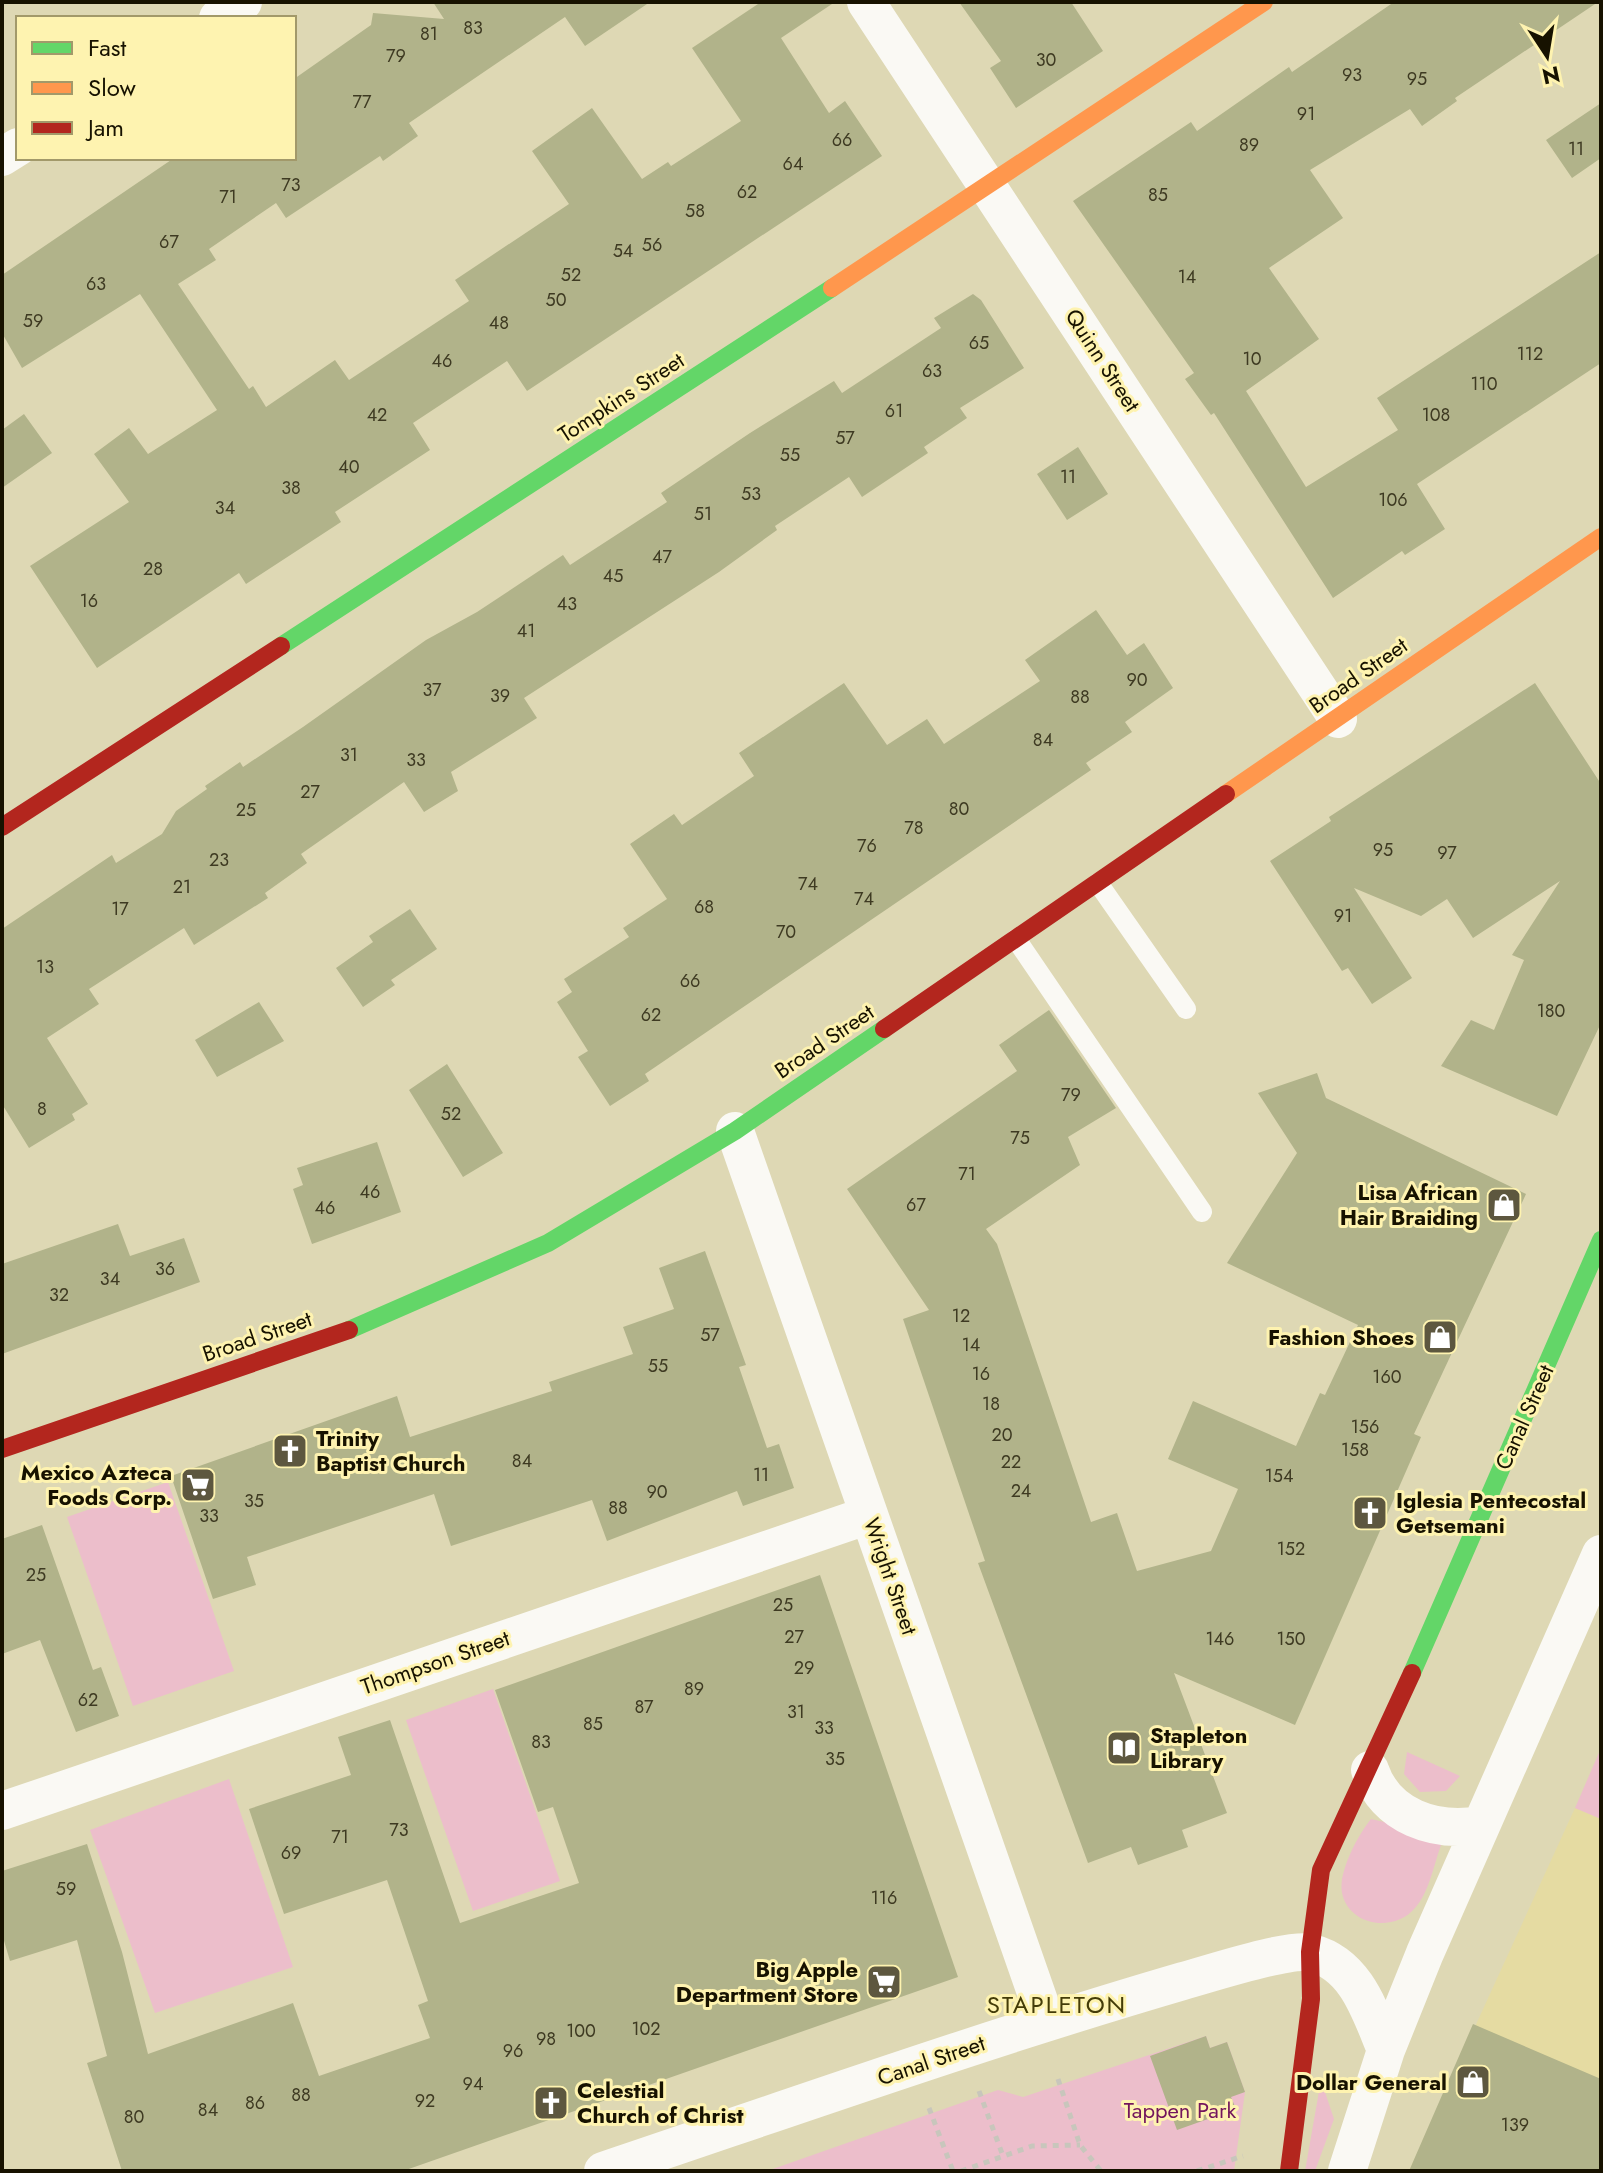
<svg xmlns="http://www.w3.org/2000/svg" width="1603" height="2173" font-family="Jost,sans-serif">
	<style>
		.built { fill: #e5dba2 }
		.green { fill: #ecbecb }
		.building { fill: #b1b38a }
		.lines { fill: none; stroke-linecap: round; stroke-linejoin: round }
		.path { stroke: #c8c6bc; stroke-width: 5; stroke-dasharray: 6 6; stroke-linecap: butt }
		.lane { stroke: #faf9f4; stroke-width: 20 }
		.street { stroke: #faf9f4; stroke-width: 38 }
		.fast { stroke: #63d668; stroke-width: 18 }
		.slow { stroke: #ff974d; stroke-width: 18 }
		.jam { stroke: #b3261e; stroke-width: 18 }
		.labels { text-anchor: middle; stroke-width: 6; stroke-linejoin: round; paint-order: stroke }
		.number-label { font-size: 18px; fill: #3e3a22 }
		.street-label { font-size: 22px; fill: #171200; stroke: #fef3b0 }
		.poi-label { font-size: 22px; font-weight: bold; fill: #171200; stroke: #fef3b0; text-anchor: end }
		.park-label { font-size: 22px; fill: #73165d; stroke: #fef3b0 }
		.neighbourhood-label { font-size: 24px; letter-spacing: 2px; fill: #443c08; stroke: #fef3b0 }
	</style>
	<rect width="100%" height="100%" fill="#ded8b4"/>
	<!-- built -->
	<path class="built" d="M1575 1808 1601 1819V2171H1409Z"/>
	<!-- green -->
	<path class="green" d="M168 1482 234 1671 133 1706 67 1517Z
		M493 1689 560 1881 473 1911 406 1720Z
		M1601 1748V1819L1575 1808Z
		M1407 1752 1460 1776 1446 1791 1420 1792 1404 1774Z
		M229 1779 293 1967 155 2013 90 1830Z
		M1371 1819 1432 1833 1441 1845C1434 1864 1429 1893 1415 1908 1394 1933 1349 1926 1342 1893 1338 1872 1358 1835 1371 1819Z
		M1206 2036 1210 2048 1227 2042 1245 2092 1234 2171H767L998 2090 1023 2097Z
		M1321 2080 1334 2119 1315 2171H1305Z"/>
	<!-- building -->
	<path class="building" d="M433 2H650L585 46 565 17 409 123 418 136 383 161 380 156 286 218 276 203 209 249 216 260 178 284 249 389 253 386 266 407 335 360 349 380 469 301 455 280 569 204 532 151 592 108 642 179 668 162 671 166 741 121 692 48 761 2H835L781 38 829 113 845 101 882 156 527 391 507 361 413 423 430 450 335 512 341 522 246 584 239 573 97 668 30 566 129 502 94 454 129 428 148 454 217 410 140 294 22 368 2 333V275L174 158H294V79L371 25 373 13 444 19Z
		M959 2H1071L1103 51 1016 108 990 68 1001 61Z
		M1394 2H1598L1455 98 1457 101 1422 126 1410 109 1310 170 1343 218 1269 268 1319 339 1246 391 1306 487 1398 430 1377 398 1601 252V363L1417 484 1445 529 1405 555 1402 551 1333 598 1214 413 1211 415 1185 379 1194 373 1073 201 1191 122 1197 131 1289 67 1292 72Z
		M1601 103V158L1572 178 1546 140Z
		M973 294 981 300 1024 368 960 408 967 418 924 447 928 453 862 497 849 477 775 526 777 530 719 572 524 698 537 718 451 772 458 791 424 812 404 782 301 854 307 863 265 893 268 898 194 945 184 928 89 989 99 1004 47 1038 88 1104 72 1114 75 1120 29 1148 2 1104V929L112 855 116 863 162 834 176 811 207 789 205 786 240 762 243 767 303 727 426 640 477 612 563 555 570 565 667 502 661 493 750 433 834 381 842 393 941 328 934 318Z
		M24 414 52 453 2 488V430Z
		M1078 447 1108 494 1067 520 1037 474Z
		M1096 610 1127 655 1144 643 1173 688 1125 722 1132 732 1086 763 1091 770 645 1074 649 1081 610 1106 578 1057 588 1051 557 1002 572 992 564 979 629 937 623 928 667 899 630 844 674 814 682 825 754 776 739 753 844 683 887 745 927 719 944 744 1040 681 1025 660Z
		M1535 683 1601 784V1023L1557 1116 1441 1066 1471 1020 1494 1030 1524 960 1512 955 1560 881 1473 938 1447 899 1421 916 1354 888 1412 978 1372 1004 1348 968 1342 971 1270 861 1331 821 1329 817Z
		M410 909 437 949 391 980 395 985 363 1007 336 968 373 942 369 936Z
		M259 1002 284 1041 217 1077 195 1040Z
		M1049 1010 1116 1108 1068 1137 1080 1165 986 1229 997 1244 1091 1522 1117 1513 1137 1571 1211 1551 1238 1489 1168 1459 1193 1401 1296 1446 1320 1393 1325 1395 1358 1325 1227 1263 1297 1153 1258 1093 1317 1073 1326 1098 1526 1194 1414 1434 1421 1437 1295 1725 1174 1673 1227 1813 1182 1830 1188 1847 1138 1865 1131 1847 1088 1863 978 1563 985 1561 903 1319 929 1310 847 1189 1017 1071 999 1045Z
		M447 1064 503 1153 463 1177 409 1090Z
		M377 1142 401 1212 312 1244 293 1189 303 1185 297 1168Z
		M118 1224 130 1256 184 1238 200 1282 2 1354V1264Z
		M705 1251 746 1365 739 1367 767 1448 779 1444 794 1488 743 1506 737 1491 607 1541 592 1500 451 1546 434 1494 247 1557 256 1585 213 1599 171 1476 397 1396 410 1437 552 1391 549 1382 633 1354 623 1327 674 1309 659 1268Z
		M42 1525 93 1670 101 1667 119 1716 76 1732 40 1640 2 1654V1539Z
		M820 1575 958 1977 403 2171H122L87 2063 107 2056 77 1940 10 1961 2 1934V1871L87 1844 122 1952 148 2054 293 2003 319 2076 430 2038 418 2005 428 2001 387 1880 284 1914 249 1809 351 1775 338 1737 390 1720 460 1923 579 1883 553 1807 538 1812 495 1690Z
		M1473 2024 1601 2079V2171H1409Z
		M1206 2036 1210 2048 1227 2042 1245 2092 1231 2097 1236 2109 1177 2130 1150 2056Z"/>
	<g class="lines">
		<!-- path -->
		<path class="path" d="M1058 2079 1080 2145 1101 2171
			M979 2091 1003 2156
			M929 2108 953 2171
			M961 2171 1032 2146 1080 2145
			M1197 2171 1243 2156"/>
		<!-- lane -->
		<path class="lane" d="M1098 883 1186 1009
			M1016 939 1202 1212"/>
		<!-- street -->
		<path class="street" d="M866 2 1338 719
			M218 18 243 2
			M2 157 18 147
			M735 1131 1046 2021
			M1370 1770C1386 1817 1435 1833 1481 1825
			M2 1811 869 1515
			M603 2171C796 2106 988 2038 1183 1981 1209 1974 1290 1947 1312 1953 1357 1965 1370 2012 1386 2050
			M1347 2171 1386 2050 1425 1953 1601 1554"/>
		<!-- fast -->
		<path class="fast" d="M281 646 832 288
			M349 1330 548 1243 735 1131 884 1029
			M1412 1673 1601 1240"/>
		<!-- slow -->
		<path class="slow" d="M832 288 1264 2
			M1226 794 1601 537"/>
		<!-- jam -->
		<path class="jam" d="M2 827 281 646
			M884 1029 1226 794
			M2 1449 349 1330
			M1289 2171 1311 1999 1310 1952 1321 1870 1412 1673"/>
	</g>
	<!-- icons -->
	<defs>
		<symbol id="shop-square" viewBox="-11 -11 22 22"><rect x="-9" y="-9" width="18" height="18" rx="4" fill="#5d573f" stroke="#fef3b0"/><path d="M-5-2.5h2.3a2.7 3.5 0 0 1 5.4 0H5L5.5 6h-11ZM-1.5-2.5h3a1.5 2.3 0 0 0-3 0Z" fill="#fff"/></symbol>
		<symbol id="church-square" viewBox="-11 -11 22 22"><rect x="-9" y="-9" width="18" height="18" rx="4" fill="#5d573f" stroke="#fef3b0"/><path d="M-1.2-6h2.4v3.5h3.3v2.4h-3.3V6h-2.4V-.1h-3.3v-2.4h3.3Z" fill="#fff"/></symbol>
		<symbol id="supermarket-square" viewBox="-11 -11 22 22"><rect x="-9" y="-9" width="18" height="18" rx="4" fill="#5d573f" stroke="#fef3b0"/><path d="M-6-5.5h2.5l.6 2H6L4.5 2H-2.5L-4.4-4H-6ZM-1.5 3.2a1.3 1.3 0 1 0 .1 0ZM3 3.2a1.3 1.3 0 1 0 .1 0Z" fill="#fff"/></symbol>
		<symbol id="library-square" viewBox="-11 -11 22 22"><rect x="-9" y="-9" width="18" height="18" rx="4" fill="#5d573f" stroke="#fef3b0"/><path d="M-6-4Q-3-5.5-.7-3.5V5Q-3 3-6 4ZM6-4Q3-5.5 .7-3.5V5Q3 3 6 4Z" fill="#fff"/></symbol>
	</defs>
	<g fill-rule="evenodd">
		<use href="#shop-square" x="1484" y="1185" width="40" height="40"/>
		<use href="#shop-square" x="1420" y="1317" width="40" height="40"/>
		<use href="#church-square" x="270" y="1431" width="40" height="40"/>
		<use href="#supermarket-square" x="178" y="1465" width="40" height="40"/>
		<use href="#church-square" x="1350" y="1493" width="40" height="40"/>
		<use href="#library-square" x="1104" y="1728" width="40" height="40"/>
		<use href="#supermarket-square" x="864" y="1962" width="40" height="40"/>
		<use href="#shop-square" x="1453" y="2062" width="40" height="40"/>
		<use href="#church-square" x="531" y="2083" width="40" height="40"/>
	</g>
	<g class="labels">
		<!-- number labels -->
		<g class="number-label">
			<text x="473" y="34">83</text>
			<text x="429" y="40">81</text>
			<text x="396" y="62">79</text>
			<text x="1046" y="66">30</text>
			<text x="1352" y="81">93</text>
			<text x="1417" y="85">95</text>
			<text x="362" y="108">77</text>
			<text x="1306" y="120">91</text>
			<text x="842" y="146">66</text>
			<text x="1249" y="151">89</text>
			<text x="1576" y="155">11</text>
			<text x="793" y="170">64</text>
			<text x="291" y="191">73</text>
			<text x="747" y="198">62</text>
			<text x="1158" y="201">85</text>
			<text x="228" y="203">71</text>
			<text x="695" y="217">58</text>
			<text x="169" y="248">67</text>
			<text x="652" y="251">56</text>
			<text x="623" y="257">54</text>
			<text x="571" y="281">52</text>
			<text x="1187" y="283">14</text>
			<text x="96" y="290">63</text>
			<text x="556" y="306">50</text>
			<text x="33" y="327">59</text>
			<text x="499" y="329">48</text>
			<text x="979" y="349">65</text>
			<text x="1530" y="360">112</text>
			<text x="1252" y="365">10</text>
			<text x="442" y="367">46</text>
			<text x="932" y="377">63</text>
			<text x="1484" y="390">110</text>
			<text x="894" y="417">61</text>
			<text x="377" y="421">42</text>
			<text x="1436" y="421">108</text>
			<text x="845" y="444">57</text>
			<text x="790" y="461">55</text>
			<text x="349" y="473">40</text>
			<text x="1068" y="483">11</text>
			<text x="291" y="494">38</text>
			<text x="751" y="500">53</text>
			<text x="1393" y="506">106</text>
			<text x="225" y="514">34</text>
			<text x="703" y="520">51</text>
			<text x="662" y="563">47</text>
			<text x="153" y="575">28</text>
			<text x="613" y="582">45</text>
			<text x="89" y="607">16</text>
			<text x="567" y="610">43</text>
			<text x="526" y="637">41</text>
			<text x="1137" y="686">90</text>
			<text x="432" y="696">37</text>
			<text x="500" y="702">39</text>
			<text x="1080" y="703">88</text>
			<text x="1043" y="746">84</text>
			<text x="349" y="761">31</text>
			<text x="416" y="766">33</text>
			<text x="310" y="798">27</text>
			<text x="959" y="815">80</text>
			<text x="246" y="816">25</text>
			<text x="914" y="834">78</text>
			<text x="867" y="852">76</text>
			<text x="1383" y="856">95</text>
			<text x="1447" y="859">97</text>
			<text x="219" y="866">23</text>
			<text x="808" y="890">74</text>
			<text x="182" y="893">21</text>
			<text x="864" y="905">74</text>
			<text x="704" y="913">68</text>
			<text x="120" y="915">17</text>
			<text x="1343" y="922">91</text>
			<text x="786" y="938">70</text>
			<text x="45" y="973">13</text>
			<text x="690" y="987">66</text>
			<text x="1551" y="1017">180</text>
			<text x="651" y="1021">62</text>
			<text x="1071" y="1101">79</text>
			<text x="42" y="1115">8</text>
			<text x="451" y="1120">52</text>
			<text x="1020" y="1144">75</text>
			<text x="967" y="1180">71</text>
			<text x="370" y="1198">46</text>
			<text x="916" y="1211">67</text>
			<text x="325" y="1214">46</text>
			<text x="165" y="1275">36</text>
			<text x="110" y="1285">34</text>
			<text x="59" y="1301">32</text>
			<text x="961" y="1322">12</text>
			<text x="710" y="1341">57</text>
			<text x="971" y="1351">14</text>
			<text x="658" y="1372">55</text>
			<text x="981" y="1380">16</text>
			<text x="1387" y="1383">160</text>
			<text x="991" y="1410">18</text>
			<text x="1365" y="1433">156</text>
			<text x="1002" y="1441">20</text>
			<text x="1355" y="1456">158</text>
			<text x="522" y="1467">84</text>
			<text x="1011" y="1468">22</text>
			<text x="761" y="1481">11</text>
			<text x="1279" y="1482">154</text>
			<text x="1021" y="1497">24</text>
			<text x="657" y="1498">90</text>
			<text x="254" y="1507">35</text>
			<text x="618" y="1514">88</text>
			<text x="209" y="1522">33</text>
			<text x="1291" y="1555">152</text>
			<text x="36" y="1581">25</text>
			<text x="783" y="1611">25</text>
			<text x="794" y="1643">27</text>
			<text x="1220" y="1645">146</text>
			<text x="1291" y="1645">150</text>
			<text x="804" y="1674">29</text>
			<text x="694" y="1695">89</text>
			<text x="88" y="1706">62</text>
			<text x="644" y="1713">87</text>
			<text x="796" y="1718">31</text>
			<text x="593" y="1730">85</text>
			<text x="824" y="1734">33</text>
			<text x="541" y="1748">83</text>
			<text x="835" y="1765">35</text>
			<text x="399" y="1836">73</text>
			<text x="340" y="1843">71</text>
			<text x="291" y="1859">69</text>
			<text x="66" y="1895">59</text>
			<text x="884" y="1904">116</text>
			<text x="646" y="2035">102</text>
			<text x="581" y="2037">100</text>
			<text x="546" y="2045">98</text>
			<text x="513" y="2057">96</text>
			<text x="473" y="2090">94</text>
			<text x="301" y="2101">88</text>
			<text x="425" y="2107">92</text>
			<text x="255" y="2109">86</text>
			<text x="208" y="2116">84</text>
			<text x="134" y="2123">80</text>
			<text x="1515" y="2131">139</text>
		</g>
		<!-- street labels -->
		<g class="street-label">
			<text transform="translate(1103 360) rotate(57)" y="8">Quinn Street</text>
			<text transform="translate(621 397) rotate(-33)" y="8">Tompkins Street</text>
			<text transform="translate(1358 675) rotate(-35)" y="8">Broad Street</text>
			<text transform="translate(824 1041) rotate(-34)" y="8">Broad Street</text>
			<text transform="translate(257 1336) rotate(-19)" y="8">Broad Street</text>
			<text transform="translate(1524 1417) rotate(-66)" y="8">Canal Street</text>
			<text transform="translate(891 1576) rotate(71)" y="8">Wright Street</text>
			<text transform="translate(435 1662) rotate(-19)" y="8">Thompson Street</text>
			<text transform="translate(931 2060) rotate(-19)" y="8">Canal Street</text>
		</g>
		<!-- poi labels -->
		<g class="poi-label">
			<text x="1478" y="1200">Lisa African<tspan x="1478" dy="25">Hair Braiding</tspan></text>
			<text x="1414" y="1345">Fashion Shoes</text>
			<text x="316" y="1446" text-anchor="start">Trinity<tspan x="316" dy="25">Baptist Church</tspan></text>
			<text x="172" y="1480">Mexico Azteca<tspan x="172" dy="25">Foods Corp.</tspan></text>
			<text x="1396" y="1508" text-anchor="start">Iglesia Pentecostal<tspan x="1396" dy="25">Getsemani</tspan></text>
			<text x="1150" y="1743" text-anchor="start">Stapleton<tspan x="1150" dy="25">Library</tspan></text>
			<text x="858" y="1977">Big Apple<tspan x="858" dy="25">Department Store</tspan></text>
			<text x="1447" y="2090">Dollar General</text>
			<text x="577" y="2098" text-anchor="start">Celestial<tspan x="577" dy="25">Church of Christ</tspan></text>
		</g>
		<!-- park labels -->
		<g class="park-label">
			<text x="1180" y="2118">Tappen Park</text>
		</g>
		<!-- neighbourhood labels -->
		<g class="neighbourhood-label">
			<text x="1057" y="2013">STAPLETON</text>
		</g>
	</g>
	<!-- border -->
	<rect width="1603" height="2173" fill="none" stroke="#171200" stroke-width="8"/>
	<!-- legend -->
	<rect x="16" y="16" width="280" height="144" fill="#fef3b0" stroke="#a2996a" stroke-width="2"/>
	<rect x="32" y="42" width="40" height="12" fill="#63d668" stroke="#a2996a" stroke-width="2"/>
	<text x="88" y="56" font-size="24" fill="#171200">Fast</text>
	<rect x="32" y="82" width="40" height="12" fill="#ff974d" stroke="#a2996a" stroke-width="2"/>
	<text x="88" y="96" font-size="24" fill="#171200">Slow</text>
	<rect x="32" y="122" width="40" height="12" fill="#b3261e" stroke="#a2996a" stroke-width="2"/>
	<text x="88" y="136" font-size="24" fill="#171200">Jam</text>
	<!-- north arrow -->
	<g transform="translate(1547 56) rotate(168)" stroke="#fef3b0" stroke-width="6" paint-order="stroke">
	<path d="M0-6L14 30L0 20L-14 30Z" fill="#171200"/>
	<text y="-12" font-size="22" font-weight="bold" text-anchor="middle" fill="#171200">N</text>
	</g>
</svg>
